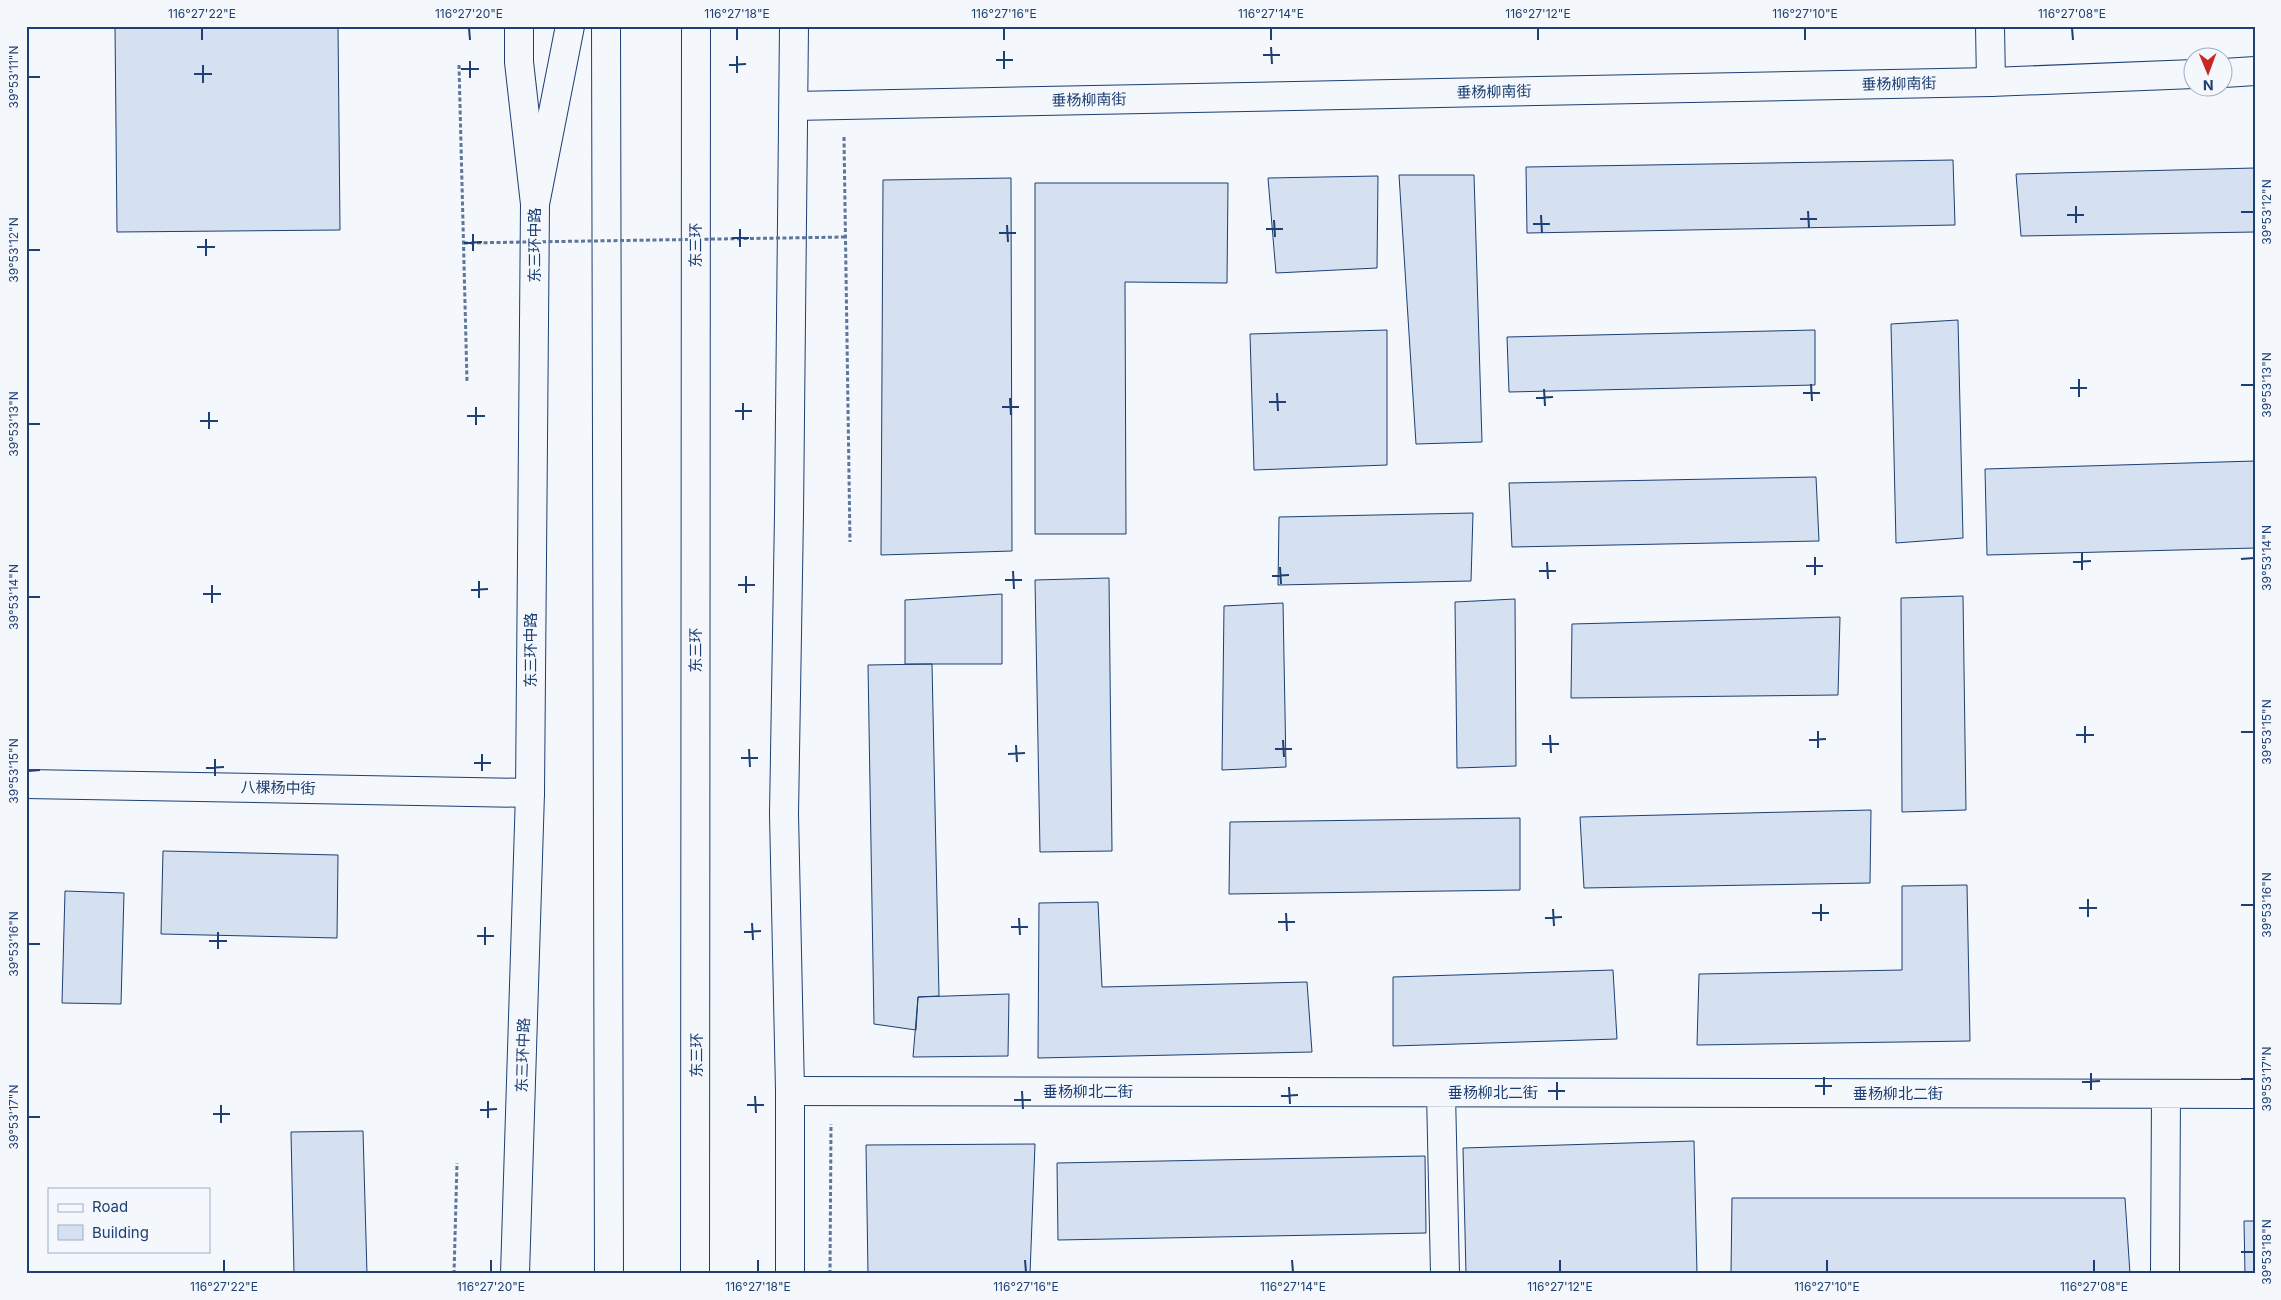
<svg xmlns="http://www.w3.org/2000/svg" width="2281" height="1300" font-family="Inter,'Noto Sans SC',sans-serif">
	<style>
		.building { fill: #d5e0f0; stroke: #1d3f73 }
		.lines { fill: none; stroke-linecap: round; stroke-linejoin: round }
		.minor-casing { stroke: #1d3f73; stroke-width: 30 }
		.tertiary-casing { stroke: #1d3f73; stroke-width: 30 }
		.trunk-casing { stroke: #1d3f73; stroke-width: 30 }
		.path { stroke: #5e769c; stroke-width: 3; stroke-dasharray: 4 2.5; stroke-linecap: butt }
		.minor { stroke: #f4f7fb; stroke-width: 28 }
		.tertiary { stroke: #f4f7fb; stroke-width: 28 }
		.trunk { stroke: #f4f7fb; stroke-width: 28 }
		.path-bridge { stroke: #5e769c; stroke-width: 3; stroke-dasharray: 4 2.5; stroke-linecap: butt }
		.ticks { fill: none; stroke: #1d3f73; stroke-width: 2 }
		.labels { text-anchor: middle; stroke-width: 4; stroke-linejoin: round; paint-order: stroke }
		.street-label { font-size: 15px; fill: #1d3f73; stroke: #f4f7fb }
		.neatline { fill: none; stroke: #1d3f73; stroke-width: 2 }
		.ticks-label { font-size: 12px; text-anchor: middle; fill: #1d3f73 }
	</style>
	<rect width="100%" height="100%" fill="#f4f7fb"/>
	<!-- building -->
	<path class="building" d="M115 26H338L340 230 117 232Z
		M1953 160 1955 225 1527 233 1526 167Z
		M2255 168V232L2021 236 2016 174Z
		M1399 175H1474L1482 442 1416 444Z
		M1378 176 1377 268 1276 273 1268 178Z
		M1011 178 1012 551 881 555 883 180Z
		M1035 183H1228L1227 283 1125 282 1126 534H1035Z
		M1958 320 1963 538 1896 543 1891 324Z
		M1387 330V465L1254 470 1250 334Z
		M1815 330V385L1509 392 1507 337Z
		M2255 461V548L1987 555 1985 469Z
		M1816 477 1819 541 1512 547 1509 483Z
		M1473 513 1471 581 1278 585 1279 517Z
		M1109 578 1112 851 1040 852 1035 580Z
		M1002 594V664H905V600Z
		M1963 596 1966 810 1902 812 1901 598Z
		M1515 599 1516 766 1457 768 1455 602Z
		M1283 603 1286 767 1222 770 1224 606Z
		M1840 617 1838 695 1571 698 1572 624Z
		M932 664 939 996 918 997 916 1030 874 1024 868 665Z
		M1871 810 1870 883 1584 888 1580 817Z
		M1520 818V890L1229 894 1230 822Z
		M163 851 338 855 337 938 161 934Z
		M1967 885 1970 1041 1697 1045 1699 974 1902 970V886Z
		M65 891 124 893 121 1004 62 1003Z
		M1098 902 1102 987 1307 982 1312 1052 1038 1058 1039 903Z
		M1613 970 1617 1039 1393 1046V977Z
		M1009 994 1008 1056 913 1057 918 997Z
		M363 1131 367 1274H294L291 1132Z
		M1694 1141 1697 1274H1466L1463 1148Z
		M1035 1144 1030 1274H868L866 1145Z
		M1425 1156 1426 1233 1058 1240 1057 1163Z
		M1732 1198H2125L2130 1274H1731Z
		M2244 1221H2255V1274H2245Z"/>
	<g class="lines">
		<defs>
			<path id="minor" d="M1990 26 1991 82
				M26 784 530 793
				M790 1091 2255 1094
				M1441 1093 1445 1274
				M2165 1274 2166 1094"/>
			<path id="tertiary" d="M2224 73 2255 71
				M794 106 1991 82 2194 74
				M515 1274 530 793 535 204 519 62V26
				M790 1274V1091L784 814 789 514 794 26"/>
			<path id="trunk" d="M606 26 609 1274
				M535 204 570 26
				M695 1274 696 26"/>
		</defs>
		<!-- minor casing -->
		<use href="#minor" class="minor-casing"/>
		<!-- tertiary casing -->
		<use href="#tertiary" class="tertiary-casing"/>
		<!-- trunk casing -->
		<use href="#trunk" class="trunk-casing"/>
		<!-- path -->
		<path class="path" d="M459 65 467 382
			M844 137 850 542
			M454 1274 457 1163
			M830 1274 831 1124"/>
		<!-- minor -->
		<use href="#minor" class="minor"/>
		<!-- tertiary -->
		<use href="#tertiary" class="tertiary"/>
		<!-- trunk -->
		<use href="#trunk" class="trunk"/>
		<!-- path-bridge -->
		<path class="path-bridge" d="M464 243 846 237"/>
	</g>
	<!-- ticks -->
	<path class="ticks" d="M202 28V40M469 28 470 40M737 28V40M1004 28V40M1271 28V40M1538 28V40M1805 28V40M2072 28 2073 40M1271 47 1272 64M1004 51V69M1263 55H1280M737 56V73M996 60H1013M470 61V78M203 65V83M729 65 746 64M461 69H479M194 74H212M28 77H40M2076 206V223M1808 211 1809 228M2241 212H2254M1541 215 1542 233M2067 215H2084M1800 219H1817M1274 220 1275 237M1533 224H1550M1007 225 1008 242M740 229V247M1266 229H1283M999 233H1016M473 234V251M732 238H749M206 239V256M464 243 482 242M197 247H215M28 250H40M2079 379V397M1811 384 1812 401M2241 385H2254M2070 388H2087M1544 389 1545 406M1277 393 1278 411M1803 393H1820M1010 398 1011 415M1536 398 1553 397M1269 402H1286M743 403V420M476 407V425M1002 407H1019M735 411H752M209 412V429M467 416H485M200 421H218M28 424H40M2082 553V570M1815 557V575M2241 559 2254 558M1547 562 1548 579M2073 562 2091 561M1806 566H1823M1280 567 1281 584M1013 571 1014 589M1539 571H1556M746 576V593M1272 576 1289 575M1005 580H1022M479 581V598M212 585V603M738 585H755M471 590 488 589M203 594H221M28 597H40M2085 726V743M1818 731V748M2241 732H2254M1550 735 1551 753M2076 735H2094M1283 740 1284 757M1809 740 1826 739M1542 744H1559M1016 745 1017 762M749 749 750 767M1275 749H1292M482 754V771M1008 754 1025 753M741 758H758M215 759V776M474 763H491M206 768 224 767M28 771 40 770M2088 899V917M1821 904V921M2241 905H2254M2079 908H2097M1553 909 1554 926M1286 913 1287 931M1812 913H1829M1019 918 1020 935M1545 918 1562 917M1278 922H1295M752 923 753 940M485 927V945M1011 927H1028M218 932V949M744 932 761 931M477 936H494M209 941H227M28 944H40M2091 1073V1090M1824 1077V1095M2241 1079H2254M1557 1082V1100M2082 1082 2100 1081M1815 1086H1832M1289 1087 1290 1104M1022 1091 1023 1109M1548 1091H1565M755 1096 756 1113M1281 1096 1298 1095M1014 1100H1031M488 1101V1118M221 1105V1123M747 1105H764M480 1110 497 1109M213 1114H230M28 1117H40M2241 1252H2254M224 1260V1272M491 1260V1272M758 1260V1272M1025 1260 1026 1272M1292 1260 1293 1272M1560 1260V1272M1827 1260V1272M2094 1260V1272"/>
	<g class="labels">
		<!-- street labels -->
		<g class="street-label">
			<text transform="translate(1899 84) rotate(-1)" y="5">垂杨柳南街</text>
			<text transform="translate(1494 92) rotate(-1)" y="5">垂杨柳南街</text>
			<text transform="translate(1089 100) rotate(-1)" y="5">垂杨柳南街</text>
			<text transform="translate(535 245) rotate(-90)" y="5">东三环中路</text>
			<text transform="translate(696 245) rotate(-90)" y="5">东三环</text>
			<text transform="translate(531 650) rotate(-90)" y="5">东三环中路</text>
			<text transform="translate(696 650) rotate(-90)" y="5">东三环</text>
			<text transform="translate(278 788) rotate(1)" y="5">八棵杨中街</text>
			<text transform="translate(523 1055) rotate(-88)" y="5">东三环中路</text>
			<text transform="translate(697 1055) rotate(-90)" y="5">东三环</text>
			<text x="1088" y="1097">垂杨柳北二街</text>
			<text x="1493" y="1098">垂杨柳北二街</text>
			<text x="1898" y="1099">垂杨柳北二街</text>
		</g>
	</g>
	<!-- border -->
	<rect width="2281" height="1300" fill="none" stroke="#f4f7fb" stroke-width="55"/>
	<!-- legend -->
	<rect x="48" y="1188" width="162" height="65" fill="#f4f7fb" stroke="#9eadc5"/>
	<rect x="58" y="1204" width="25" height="8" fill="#f4f7fb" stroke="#9eadc5"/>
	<text x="92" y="1212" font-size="15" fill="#1d3f73">Road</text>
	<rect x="58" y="1225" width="25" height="15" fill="#d5e0f0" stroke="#9eadc5"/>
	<text x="92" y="1238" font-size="15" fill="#1d3f73">Building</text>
	<!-- north arrow -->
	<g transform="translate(2208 72) rotate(179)"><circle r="24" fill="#f4f7fb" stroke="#9eadc5"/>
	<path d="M0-4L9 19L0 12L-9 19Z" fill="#c62828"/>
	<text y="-8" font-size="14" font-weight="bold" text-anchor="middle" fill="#1d3f73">N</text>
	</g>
	<rect x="28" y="28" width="2226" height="1244" class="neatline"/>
	<g class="ticks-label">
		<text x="202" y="18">116°27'22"E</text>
		<text x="469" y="18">116°27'20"E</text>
		<text x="737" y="18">116°27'18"E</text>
		<text x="1004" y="18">116°27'16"E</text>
		<text x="1271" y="18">116°27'14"E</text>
		<text x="1538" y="18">116°27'12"E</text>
		<text x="1805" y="18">116°27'10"E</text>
		<text x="2072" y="18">116°27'08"E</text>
		<text transform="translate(14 77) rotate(-90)" y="4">39°53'11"N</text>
		<text transform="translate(2267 212) rotate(-90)" y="4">39°53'12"N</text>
		<text transform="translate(14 250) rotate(-90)" y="4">39°53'12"N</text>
		<text transform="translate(2267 385) rotate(-90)" y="4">39°53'13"N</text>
		<text transform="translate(14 424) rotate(-90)" y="4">39°53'13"N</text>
		<text transform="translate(2267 558) rotate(-90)" y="4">39°53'14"N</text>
		<text transform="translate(14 597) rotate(-90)" y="4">39°53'14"N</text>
		<text transform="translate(2267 732) rotate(-90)" y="4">39°53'15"N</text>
		<text transform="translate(14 771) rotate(-90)" y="4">39°53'15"N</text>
		<text transform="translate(2267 905) rotate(-90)" y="4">39°53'16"N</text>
		<text transform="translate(14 944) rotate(-90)" y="4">39°53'16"N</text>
		<text transform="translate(2267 1079) rotate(-90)" y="4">39°53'17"N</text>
		<text transform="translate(14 1117) rotate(-90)" y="4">39°53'17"N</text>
		<text transform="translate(2267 1252) rotate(-90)" y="4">39°53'18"N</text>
		<text x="224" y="1291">116°27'22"E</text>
		<text x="491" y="1291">116°27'20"E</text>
		<text x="758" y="1291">116°27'18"E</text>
		<text x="1026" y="1291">116°27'16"E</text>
		<text x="1293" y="1291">116°27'14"E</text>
		<text x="1560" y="1291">116°27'12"E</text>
		<text x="1827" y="1291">116°27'10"E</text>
		<text x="2094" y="1291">116°27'08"E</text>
	</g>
</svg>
